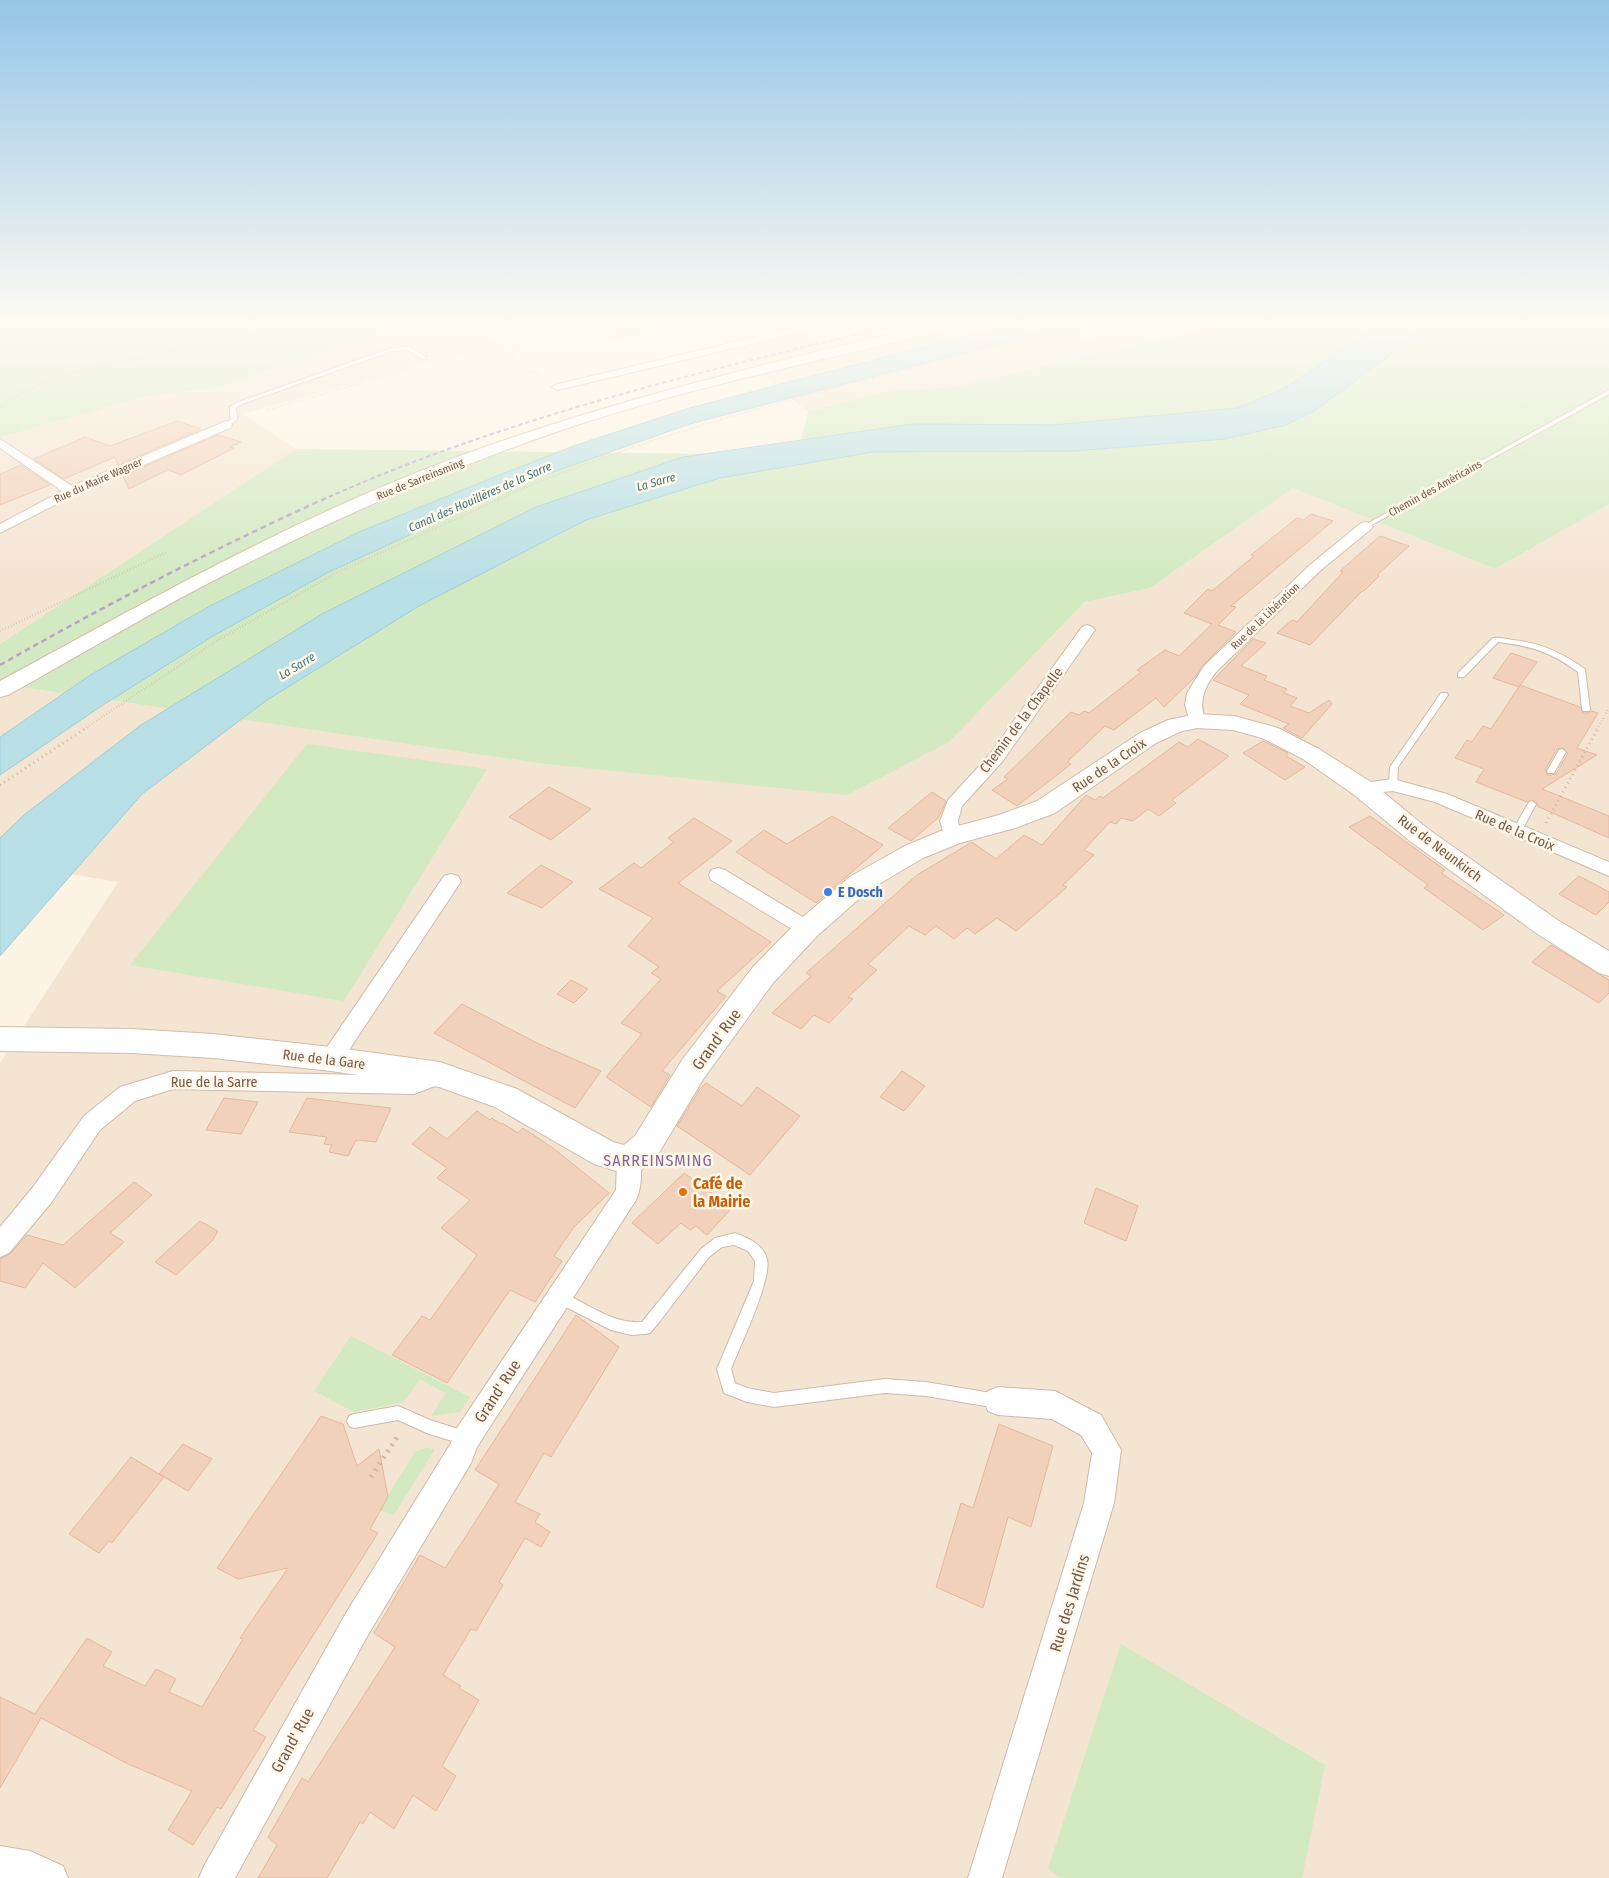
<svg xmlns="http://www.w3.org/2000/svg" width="1609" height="1878" font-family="'Fira Sans Condensed',sans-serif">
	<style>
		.residential { fill: #f4e4d2 }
		.green { fill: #d2e9c2 }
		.water { fill: #b8dfe5; stroke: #9eced7 }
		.building { fill: #f1d1bb; stroke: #e4b79b; fill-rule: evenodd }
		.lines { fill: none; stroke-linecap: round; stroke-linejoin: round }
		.lane-casing { stroke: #cdbaaa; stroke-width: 2 }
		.street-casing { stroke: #cdbaaa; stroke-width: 2 }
		.secondary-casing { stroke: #d2bcaa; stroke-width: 2 }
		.path-far3 { stroke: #d6b49e; stroke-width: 2; stroke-dasharray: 0.5 2; stroke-linecap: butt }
		.path-far2 { stroke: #d6b49e; stroke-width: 2.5; stroke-dasharray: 0.5 2.5; stroke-linecap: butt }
		.path-far1 { stroke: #d6b49e; stroke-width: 3; stroke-dasharray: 1 4; stroke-linecap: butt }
		.path { stroke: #d6b49e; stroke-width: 5; stroke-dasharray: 2 5.5; stroke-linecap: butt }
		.lane { fill: #fff; fill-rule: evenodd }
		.street { fill: #fff; fill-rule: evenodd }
		.secondary { fill: #fff; fill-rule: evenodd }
		.rail-far1 { stroke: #b5a2c5; stroke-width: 2; stroke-dasharray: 4.5 3; stroke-linecap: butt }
		.rail { stroke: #b5a2c5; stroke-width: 2.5; stroke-dasharray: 5.5 4; stroke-linecap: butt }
		.shop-dot { fill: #3f7fe0; stroke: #fff7e9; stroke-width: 2 }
		.food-dot { fill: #e8710a; stroke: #fff7e9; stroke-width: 2 }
		.labels { text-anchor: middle; stroke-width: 5; stroke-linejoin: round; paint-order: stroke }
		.far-street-label { font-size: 11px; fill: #745949; stroke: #fff7e9 }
		.far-water-label { font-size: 12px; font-style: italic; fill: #407680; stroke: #fff7e9 }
		.street-label { font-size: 14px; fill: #745949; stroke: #fff7e9 }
		.shop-label { font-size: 14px; font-weight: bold; fill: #366cbe; stroke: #fff7e9; text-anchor: start }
		.near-street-label { font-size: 16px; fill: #745949; stroke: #fff7e9 }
		.quarter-label { font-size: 16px; letter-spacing: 1px; fill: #876598; stroke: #fff7e9 }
		.near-food-label { font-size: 16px; font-weight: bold; fill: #c56008; stroke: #fff7e9; text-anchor: start }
	</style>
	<rect width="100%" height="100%" fill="#fcf3e3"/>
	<!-- residential -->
	<path class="residential" d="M418 321H460L501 342 243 414 296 449 0 644V437L145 397 214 388Z
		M743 321H1242L953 387 880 392 808 412 707 328Z
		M1293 488 1495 569 1609 504V1878H0V1063L118 882 0 862V684L538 763 949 742 1085 602 1150 588Z"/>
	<!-- green -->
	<path class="green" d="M0 321H418L214 388 145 397 0 437Z
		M613 321H743L707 328 609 339Z
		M1242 321H1609V504L1495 569 1293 488 1150 588 1085 602 949 742 847 795 538 763 0 684V644L296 449 797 455 808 412 880 392 953 387Z
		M307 744 487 769 344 1001 130 965Z
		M351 1336 470 1397 460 1412 431 1416 446 1393 420 1379 404 1402 354 1412 314 1391Z
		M426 1448 435 1449 394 1515 379 1510 415 1452Z
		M1121 1644 1325 1765 1302 1878H1061L1048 1869Z"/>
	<!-- water -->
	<path class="water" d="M1025 321H1095C1093 324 1090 328 1087 330 1081 335 1043 333 1032 335L690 424 522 483 327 573 213 636 103 705 0 775V737L92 674 208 607 359 532 507 472 576 445 693 407Z
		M1384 321H1430L1409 341 1314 411 1286 425 1225 439 1074 451 873 452 720 478 586 520 419 606 267 700 142 794 0 956V838L25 814 141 725 322 614 536 507 683 457 913 424 1053 425 1238 408 1285 388Z"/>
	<!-- building -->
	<path class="building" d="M177 421 201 429 118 465 115 457 64 479 34 459 85 437 110 446Z
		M218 435 241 442 230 447 234 448 181 475 168 470 129 489 123 476Z
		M21 465 50 485 0 505V474Z
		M1311 514 1333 521 1231 606 1236 607 1218 625 1236 632 1203 665 1195 677 1164 707 1156 698 1114 730 1105 726 1067 762 1071 764 1017 806 992 790 1008 779 1004 777 1071 712 1079 715 1084 711 1089 713 1141 672 1137 670 1165 650 1179 656 1212 624 1184 613 1208 589 1212 591 1254 556 1251 555 1297 518 1304 520Z
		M1380 536 1409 546 1377 575 1379 576 1364 591H1362L1310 645 1277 633 1292 620 1297 622 1343 572 1340 571Z
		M1253 639 1266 643 1241 666 1267 676 1264 680 1287 689 1284 693 1297 698 1290 706 1309 713 1329 700 1332 704 1302 738 1283 728 1289 724 1240 704 1249 695 1213 680Z
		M1511 653 1537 662 1519 687 1493 678Z
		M1520 685 1580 707 1583 713H1589L1591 711 1598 713 1577 748 1597 755 1542 789 1609 816V838L1537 806 1538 804 1533 800 1527 802 1476 782 1484 769 1455 758 1467 740 1472 742 1483 726 1491 729ZM1563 748 1568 753 1556 774 1548 775 1545 770 1557 749Z
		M1198 739 1229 756 1172 800 1176 803 1159 816 1148 809 1133 821 1121 818 1116 824 1110 822 1084 850 1094 855 1063 885 1067 887 1016 931 997 918 975 934 967 928 954 939 936 926 925 935 909 926 868 964 877 970 848 997 853 999 829 1023 814 1015 801 1029 772 1013 811 976 806 973 917 875 972 842 996 859 1024 835 1042 845 1086 795 1095 800 1100 796 1103 798 1179 742 1188 747Z
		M1263 741 1288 753 1286 756 1305 767 1285 780 1243 753Z
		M549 787 591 809 551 840 509 817Z
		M932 792 946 801 939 817 911 841 888 828Z
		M832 816 883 845 816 903 736 852 764 830 787 844Z
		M1370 816 1445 870 1441 873 1504 915 1483 930 1424 888 1428 885 1349 827Z
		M694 818 732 841 678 883 771 942 717 991 726 996 662 1071 670 1075 651 1107 606 1077 642 1034 621 1023 661 979 651 973 659 967 628 946 653 918 599 889 634 863 641 868 674 842 668 838Z
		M541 865 573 882 542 908 507 893Z
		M1579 876 1609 892V902L1596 915 1559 894Z
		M1551 945 1609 980V993L1599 1003 1532 962Z
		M571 980 588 989 574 1003 557 994Z
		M462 1004 539 1044 601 1071 575 1108 434 1033Z
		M902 1071 925 1086 904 1111 880 1097Z
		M706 1083 742 1106 757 1087 800 1116 750 1175 677 1126 700 1089Z
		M224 1098 258 1102 241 1134 206 1130Z
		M307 1098 347 1103 391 1108 376 1142 356 1140 348 1156 329 1152 332 1145 324 1144 327 1137 289 1132Z
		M477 1111 490 1120 492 1118 501 1124 502 1123 518 1133 523 1128 553 1148 609 1193 574 1227 554 1256 562 1261 535 1302 510 1290 447 1383 392 1355 422 1316 430 1320 477 1255 441 1228 470 1200 437 1178 447 1168 412 1144 430 1127 447 1139Z
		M684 1173 732 1208 707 1235 696 1226 690 1230 681 1223 658 1244 632 1223Z
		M134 1182 152 1195 110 1233 124 1242 75 1288 43 1263 25 1288 0 1281V1259L10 1254 27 1235 63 1245Z
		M1096 1188 1138 1206 1126 1241 1084 1223Z
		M200 1221 218 1231 212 1241 176 1275 155 1262Z
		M576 1315 619 1347 551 1457 544 1453 515 1502 540 1514 535 1522 550 1532 541 1547 525 1538 499 1582 503 1585 476 1631 471 1629 443 1675 461 1686 459 1688 479 1700 442 1766 456 1776 436 1811 413 1795 394 1829 370 1812 363 1824 360 1822 327 1878H258L277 1845 268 1837 302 1778 308 1782 395 1647 374 1633 420 1555 445 1568 474 1524 499 1484 475 1470Z
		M321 1416 343 1424 357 1466 379 1449 388 1497 370 1529 378 1533 253 1730 266 1737 221 1809 217 1807 193 1845 168 1830 192 1791 128 1764 41 1718 0 1788V1697L35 1714 87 1638 112 1652 103 1666 145 1686 156 1669 176 1679 169 1692 202 1707 243 1639 240 1638 288 1568 238 1579 217 1568Z
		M999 1424 1053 1446 1031 1527 1008 1517 983 1608 936 1587 961 1503 973 1508Z
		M183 1444 212 1459 188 1491 159 1474Z
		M131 1457 164 1477 112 1543 109 1541 99 1553 69 1534Z"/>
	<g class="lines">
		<defs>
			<path id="lane" d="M409 346 426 357V359H422L408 350 392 351 242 404 236 408 237 420 228 426 223 425 232 419 230 416V407L238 402 389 349Z
				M1609 390V394L1368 527 1363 526Z
				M1493 638C1500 637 1506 639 1513 640 1541 643 1562 653 1585 669L1590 709 1589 711H1583L1582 709 1578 672C1551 652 1531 646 1498 642L1464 677H1458V673Z
				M1441 693H1447L1448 695 1398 767 1397 785 1396 787H1390L1389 785 1390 767Z
				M1562 749 1566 752 1555 771 1554 773H1548L1547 771 1559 750Z
				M1532 801 1536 804 1521 832 1518 833 1515 832 1513 830 1529 802Z
				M735 1233C748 1238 763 1244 767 1259 772 1280 740 1346 731 1369L735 1383 747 1388 774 1393 885 1379 926 1382 997 1394 1002 1396 1004 1401 1002 1406 997 1408 926 1396 885 1393 774 1407 747 1402 724 1393 717 1369 754 1281 755 1261 748 1251 734 1245 722 1247 709 1257 660 1321 650 1333 645 1334 631 1335 611 1330 556 1302 555 1298 556 1294 561 1292C588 1303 611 1324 642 1322L701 1249 715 1238Z
				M398 1406 430 1420 471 1433 473 1438 471 1443 466 1445 429 1434 398 1420 354 1428 349 1426 347 1421 349 1416 354 1414Z"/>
			<path id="street" d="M823 321H841L836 324 558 390 552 387 558 384Z
				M226 421 230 422 232 425 230 428 76 494 0 533V524L62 491 0 448V439L72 486Z
				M1366 522 1373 526 1371 529 1321 570 1216 672C1203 689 1199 701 1205 721L1203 725H1191L1185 705 1187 693 1204 666 1311 564 1361 523Z
				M1087 625 1092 627 1095 630 1002 762 962 806 958 821 961 836 958 840 952 842 946 840 940 821 948 800 990 754 1082 627Z
				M1393 779 1447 794 1609 862V876L1435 802 1393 791 1362 794 1356 792 1353 788 1356 784Z
				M718 868 725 870 814 924 817 929 814 934 807 936 800 934 711 880 709 875 711 870Z
				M451 874 458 876 461 881 458 886 339 1065 331 1068 323 1065 320 1059 323 1053 444 876Z
				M440 1066 448 1069 451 1075 448 1081 414 1094 173 1089 135 1101 100 1130 51 1203 9 1253 0 1257V1227L33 1187 84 1116 120 1087 173 1071 413 1076Z
				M629 1151 637 1154C643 1166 642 1187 636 1200L477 1447 471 1463 368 1635 235 1878H199L204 1866 346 1613 451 1443 457 1428 616 1190 617 1161 621 1154Z
				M998 1387 1055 1391 1101 1415 1121 1450 1114 1503 1002 1878H968L1084 1503 1092 1453 1081 1435 1052 1419 998 1415 988 1411 984 1401 988 1391Z
				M0 1846 30 1851 63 1866 68 1878H0Z"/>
			<path id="secondary" d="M947 321H972L970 324C839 357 705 383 577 425 460 464 346 513 236 569 158 608 84 653 8 695L0 697V681C147 601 292 519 449 460 613 399 777 361 947 321Z
				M1197 714 1234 716 1278 728 1319 749 1371 782 1428 829 1556 919 1609 951V976L1599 973 1536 933 1410 841 1353 794 1303 759 1262 738 1233 730 1197 728 1182 731 1156 743 1055 813 1015 828 960 843 923 858 869 890 817 936 773 983 704 1078 657 1156 640 1171 629 1175 594 1164 495 1107 439 1087 331 1071 213 1058 131 1053 0 1051V1027L131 1029 213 1034 331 1047 440 1062 517 1089 613 1142 624 1145 635 1136 682 1060 753 967 797 922 851 876 905 846 943 830 999 815 1037 801 1140 733 1168 720Z"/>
		</defs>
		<!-- lane casing -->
		<use href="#lane" class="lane-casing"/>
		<!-- street casing -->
		<use href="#street" class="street-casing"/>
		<!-- secondary casing -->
		<use href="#secondary" class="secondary-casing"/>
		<!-- path-far3 -->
		<path class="path-far3" d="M474 321 509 341
			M484 350H502L526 369 546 379
			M512 358 525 337
			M437 362 525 337 538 321
			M0 407C49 373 101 366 158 354 214 342 270 331 327 321
			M267 410 414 368
			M497 500C663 426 842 387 1017 341L1042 338 1091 341 1104 339 1108 333 1110 321"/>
		<!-- path-far2 -->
		<path class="path-far2" d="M0 631 167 552
			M84 729 218 640 340 571 500 499
			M1597 729 1609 708"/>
		<!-- path-far1 -->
		<path class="path-far1" d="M0 785 86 728
			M1546 823 1598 728"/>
		<!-- path -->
		<path class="path" d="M371 1477 399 1434"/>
		<!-- lane -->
		<use href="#lane" class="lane"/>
		<!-- street -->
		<use href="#street" class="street"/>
		<!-- secondary -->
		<use href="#secondary" class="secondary"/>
		<!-- rail-far1 -->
		<path class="rail-far1" d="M322 500C511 415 712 369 913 321"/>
		<!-- rail -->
		<path class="rail" d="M0 665C106 605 213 549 324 499"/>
	</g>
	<!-- sky -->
	<linearGradient id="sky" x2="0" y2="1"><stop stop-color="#95c5e7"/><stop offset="0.55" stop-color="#fefaf2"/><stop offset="1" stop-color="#fefaf2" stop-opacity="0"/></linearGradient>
	<rect width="1609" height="584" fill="url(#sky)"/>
	<!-- markers -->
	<circle class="shop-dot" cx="828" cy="892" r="5"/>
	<circle class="food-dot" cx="683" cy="1192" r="5"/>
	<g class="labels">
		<!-- far-street labels -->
		<g class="far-street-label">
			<text transform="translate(420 479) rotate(-22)" y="4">Rue de Sarreinsming</text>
			<text transform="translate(98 480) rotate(-24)" y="4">Rue du Maire Wagner</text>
			<text transform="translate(1435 488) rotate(-29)" y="4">Chemin des Américains</text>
			<text transform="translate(1265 616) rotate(-44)" y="4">Rue de la Libération</text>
		</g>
		<!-- far-water labels -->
		<g class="far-water-label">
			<text transform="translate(656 482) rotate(-16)" y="4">La Sarre</text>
			<text transform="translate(480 497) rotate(-24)" y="4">Canal des Houillères de la Sarre</text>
			<text transform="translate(297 666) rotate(-31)" y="4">La Sarre</text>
		</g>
		<!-- street labels -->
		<g class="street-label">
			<text transform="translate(1021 720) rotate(-53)" y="5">Chemin de la Chapelle</text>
			<text transform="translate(1109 765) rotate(-34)" y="5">Rue de la Croix</text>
			<text transform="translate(1515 830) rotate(23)" y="5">Rue de la Croix</text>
			<text transform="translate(1440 848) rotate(37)" y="5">Rue de Neunkirch</text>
			<text transform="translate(324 1059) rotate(7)" y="5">Rue de la Gare</text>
			<text x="214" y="1087">Rue de la Sarre</text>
		</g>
		<!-- shop labels -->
		<g class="shop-label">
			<text x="838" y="897">E Dosch</text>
		</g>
		<!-- near-street labels -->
		<g class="near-street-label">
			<text transform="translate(716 1039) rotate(-54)" y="6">Grand' Rue</text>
			<text transform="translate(497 1391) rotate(-57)" y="6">Grand' Rue</text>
			<text transform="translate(1069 1603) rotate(-73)" y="6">Rue des Jardins</text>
			<text transform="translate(292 1740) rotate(-61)" y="6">Grand' Rue</text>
		</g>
		<!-- quarter labels -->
		<g class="quarter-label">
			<text x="658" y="1166">SARREINSMING</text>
		</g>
		<!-- near-food labels -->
		<g class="near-food-label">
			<text x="693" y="1189">Café de<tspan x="693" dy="18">la Mairie</tspan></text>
		</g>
	</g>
</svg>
